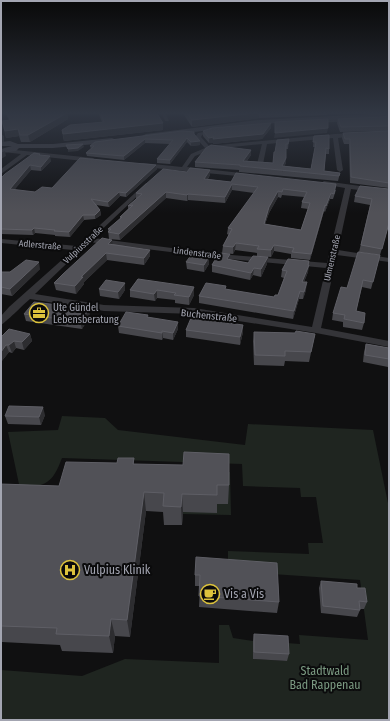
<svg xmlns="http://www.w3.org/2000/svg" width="390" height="721" font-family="'Fira Sans Condensed',sans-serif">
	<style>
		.green { fill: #1f2520 }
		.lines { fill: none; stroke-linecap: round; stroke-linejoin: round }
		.street { fill: #343438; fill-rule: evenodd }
		.secondary { fill: #404046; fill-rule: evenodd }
		.wall { fill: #47474c; fill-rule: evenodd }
		.shaded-wall { fill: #2d2d30 }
		.building { fill: #515157; stroke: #5e5e65; fill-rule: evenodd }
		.labels { text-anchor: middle; stroke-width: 4; stroke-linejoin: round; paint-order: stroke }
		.far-street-label { font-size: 9px; fill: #a3a5b1; stroke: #0b0b0c }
		.poi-label { font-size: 10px; fill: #a3a5b1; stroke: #0b0b0c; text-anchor: start }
		.street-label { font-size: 10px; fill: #a3a5b1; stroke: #0b0b0c }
		.near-poi-label { font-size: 12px; fill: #a3a5b1; stroke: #0b0b0c; text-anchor: start }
		.near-park-label { font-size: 12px; fill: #7b9a82; stroke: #0b0b0c }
	</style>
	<rect width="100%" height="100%" fill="#101011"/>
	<!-- green -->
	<path class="green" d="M62 416 105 418 118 430 245 445 248 424 373 430 389 508V720H1V670L82 676 125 659 219 663V625H229L233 638 253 641V659L287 661 286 643 300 644 299 635 368 640 360 580 228 571V551L309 554 308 543H323L316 497H301L300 488 243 486 242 464 62 458C52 484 47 485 20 489L8 432 58 430Z
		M105 467 230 472 231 515 182 514Z"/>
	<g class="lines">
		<!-- street -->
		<path class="street" d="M161 112H165L169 121H165Z
			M351 119 353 121 315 123 313 122 315 121Z
			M215 130 217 132 202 135 201 137 209 146 335 134 356 133 359 135 338 138 343 170 340 172 337 170 333 138 267 144 263 164 260 166 257 164 262 144 213 149 195 156 187 167 250 174 251 175 248 177 143 167 140 165 143 163 182 167 191 154 205 148 195 137 198 133Z
			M1 134 4 136V144L1 146Z
			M5 149 93 158 96 160 93 162 27 155 1 174V169L21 154 3 152 2 151Z
			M324 181 389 190V194L351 189 338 250 389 258V262L337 255 321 328 389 341V347L316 333 194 314 104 311 30 299C25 303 4 324 1 325V316L9 307 73 250 1 243V239L77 246 146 183 148 184V186L93 238 219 254 327 263 345 188 322 184 321 183ZM89 242 219 258 326 268 312 327 194 308 104 305 35 294Z"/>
		<!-- secondary -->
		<path class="secondary" d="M389 113V117L259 124 146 138 142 136 146 134 259 120Z
			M112 138 116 140 115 142 53 148H19L16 151 1 153V149L12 146H1V142L10 141 18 144H53Z"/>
	</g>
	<!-- wall -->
	<path class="wall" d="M5 112H67L68 119 30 142H21L19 136 6 138 2 121 9 120Z
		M98 112H156L163 130 64 141 63 137 62 130 102 122Z
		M176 112H327V115L259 118 192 127 182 112 176 113Z
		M334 112H351V114H335Z
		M389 116V188L350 183 349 144H344L342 138 343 133 385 131 340 132 337 123 338 119 381 117Z
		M271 128 262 139 213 144V143H209L203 136V131Z
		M194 134 200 145 191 146 187 142 170 164 157 163V159L170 144 145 143 124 160 87 156 86 153 91 149 90 146 95 142Z
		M314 136 329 149V154H326L324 171 340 173 338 181 239 172V170L195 167V162L251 150V155L247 161 273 163 275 152 289 139 288 149H286V163L284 166 311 169 315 147H313Z
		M40 156 51 161 41 171 31 170 14 190 35 192 156 165 157 169 126 197 120 196 109 207 96 205 100 210 101 215 95 219 84 220 70 237 55 236V235L35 233 33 235 1 234V178Z
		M210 170V175L208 179 231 182 336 190 333 199H330L325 212 324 211 310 260 291 258V254L274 251 271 257 257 256V253L235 250 233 254 222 253 223 246 229 235 227 234 228 228 254 193 232 190 225 203 188 200 187 201 166 198 120 240 109 239 108 229 120 219V217L128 209V206L136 199V193L187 172ZM282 195 304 197 302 202 301 208 308 209 301 230 265 224 269 213 278 197 281 198Z
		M389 189V224L380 255 359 252 370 205 354 202 355 196Z
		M113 244 150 250V256L144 265 107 260 84 282V284L76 294 56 290 54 283Z
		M230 254 229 260 248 263 267 264 261 277 253 275 250 280 212 272V265Z
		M380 255 371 289 362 287 356 311 364 323 362 330 343 327V322L332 320 333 313 347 288Z
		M309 261 308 272 304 282 306 290 303 299H299L293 319 199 303V296L226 290 274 297 278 295 284 278 281 277 282 270Z
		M186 262 209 264 204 272 187 269Z
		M40 269 12 296 1 294V272H10Z
		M138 279 194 295 189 305 175 303V300L157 298 155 301 130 297V290Z
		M125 283V290L119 299 100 296 99 289Z
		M24 314 90 316 82 329 26 321Z
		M148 317 178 329 173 340 163 338 162 340 119 333 118 326Z
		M243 325V332L240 345 186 337V330Z
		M254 332 315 334 309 362 285 361 284 366 254 365 253 341Z
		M30 334 32 341 24 350 16 348 12 353 9 352 1 362V337Z
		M366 344 389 348V363L388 367 363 362 364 352Z
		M45 415 41 425 8 424 5 416Z
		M134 458V464L229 485 228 504H217V513L183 512 182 525H164L163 512 146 511 130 637 115 636 113 653 62 651 60 645 2 642 1 640V484L59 486 117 463Z
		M277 563 279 602 277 613 199 607 200 586H195V575Z
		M321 581 357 588 367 602 364 609H360V610L357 617 321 613 319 588Z
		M254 634 289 654 287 661 253 659V641Z"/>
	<!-- shaded-wall -->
	<path class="shaded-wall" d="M259 112V118L192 127V120Z
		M67 113 68 119 30 142 28 135Z
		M163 123V130L64 141 63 134Z
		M271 123V128L262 139 213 144V143H209V138Z
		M328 128 327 133 274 138 275 133Z
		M18 129 19 136 6 138 5 131Z
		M187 138V142L170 164V160Z
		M145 139V143L124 160V156Z
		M200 141V145L191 146V142Z
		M83 144 84 147 78 151 68 152V149Z
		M251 150V155L243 166V161Z
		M5 151 6 156 1 159V153Z
		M50 156 51 161 41 171V167Z
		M286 158V163L282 172V166Z
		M30 165 31 170 11 194 10 189Z
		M156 165 157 169 126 197V193Z
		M210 170V175L204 184V179Z
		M232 184V190L225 203V197Z
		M278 191V197L269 213 263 230 264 224 269 207Z
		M119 192 120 196 109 207 108 202Z
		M166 192V198L120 240 119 234Z
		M331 193 330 199 325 212 326 206Z
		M188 194V200L187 201V195Z
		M325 205 324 211 310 260 311 254Z
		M100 210 101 215 95 219V215Z
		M83 215 84 220 70 237 69 232Z
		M34 228 35 233 33 235 32 230Z
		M112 240 113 246 108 244Z
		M236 243 235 250 233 254V247Z
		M274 245V251L271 257V250Z
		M150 250V256L144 265V258Z
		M106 253 107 260 84 282V284L76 294 75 286 81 277Z
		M230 254 229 260 227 259Z
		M209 257V264L204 272V265Z
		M268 257 267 264 261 277V269Z
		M309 261 308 272 301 289 302 282Z
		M39 262 40 269 12 296 10 289Z
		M254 268 253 275 250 280 251 273Z
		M307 282 306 290 303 299 304 292Z
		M125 283V290L119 299 118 292Z
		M194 287V295L189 305V297Z
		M157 290V298L155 301 154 294Z
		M300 291 299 299 293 319 294 311Z
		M89 309 90 316 82 329 80 322Z
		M178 322V329L173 340V333Z
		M243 325V332L240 345V337Z
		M162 331 163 338 162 340Z
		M30 334 32 341 24 350 22 342Z
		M14 341 16 348 12 353 9 345Z
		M6 345 9 352 1 362V352Z
		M43 407 45 415 41 425 39 417Z
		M144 492 146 511 130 637 127 620Z
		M182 494 183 512 182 525 181 507Z
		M111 619 115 636 113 653 109 636Z"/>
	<!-- building -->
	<path class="building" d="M7 112H67V113L28 135H20L18 129 5 131 2 121 10 120Z
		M100 112H156L163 123 63 134 62 130 70 125 104 122Z
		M186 112H264L192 120Z
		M389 116V126L341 127 338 119 381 117Z
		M328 119V128L275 133V122Z
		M271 123 263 134 213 139 214 137 209 138 203 131 212 128Z
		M182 131 194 132V134L200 141 191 142 187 138 170 160 157 159 173 140 145 139 124 156 86 153 94 146H90L95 142Z
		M389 131V183L351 177 350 139H345L343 133Z
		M329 135V149L326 148 324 171 340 173 339 176 240 166V165L195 162 206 148 211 145 251 150 243 161 273 163 274 152H275L277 140 289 139 288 144H286V158L282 166 311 169 316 142H313L314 136Z
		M83 144 78 148 68 149 66 145Z
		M34 153 40 154 39 155 50 156 41 167 30 165 10 189 35 192 42 187 52 188 80 158 156 165 126 193 119 192 108 202 91 199 100 210 95 215H83L69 232 54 231 55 230 34 228 32 230 1 229V178L5 174Z
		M190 168 210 170 204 179 231 182 236 173 336 184 334 194 331 193 326 206 325 205 311 254 292 252 294 248 274 245 271 250 257 249 259 246 236 243 233 247 223 246 232 229 228 228 258 187 232 184 225 197 188 194 187 195 166 192 119 234 108 232 111 229H108L122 217H120L133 205 128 206 142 194 136 193 163 169 187 172ZM283 189 307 192 302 202 310 203 301 230 264 224 269 207 278 191 282 192Z
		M360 186 389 189V223L382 249 361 245 372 199 355 196Z
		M102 238 112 240 108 244 150 250 144 258 106 253 81 277H83L75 286 54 283 63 274Z
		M358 252 380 255 373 282 363 280 356 311 365 313 364 323 344 319 345 315 333 313 341 287 347 288Z
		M219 253 230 254 227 259 248 263 253 256 268 257 261 269 254 268 251 273 212 265Z
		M192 254 209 257 204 265 186 262Z
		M288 259 309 261 308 265H309L302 282H307L304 292 300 291 294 311 199 296 206 283 226 286 225 289 274 297 275 295H278L287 271 282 270Z
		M26 260 39 262 10 289 1 287V272H10Z
		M138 279 194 287 189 297 174 295 176 293 157 290 154 294 130 290Z
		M106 280 125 283 118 292 99 289Z
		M34 302 89 309 80 322 24 314Z
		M126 312 148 315 147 317 178 322 173 333 162 331V333L118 326Z
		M191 318 243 325 240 337 186 330Z
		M9 329 30 334 22 342 14 341 9 345H6L1 352V337Z
		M296 331 315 334 311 352 285 351V356L255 355 254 332 295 333Z
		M366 344 389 348V359L365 355Z
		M9 406 43 407 39 417 5 416Z
		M184 452 229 454V485H217V495L182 494 181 507 163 506 164 493 144 492 127 620 111 619 109 636 56 634 57 628 1 626V484L59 486 66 462 117 463 118 458H134L133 464 183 465Z
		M196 557 277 563 279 602 199 596 200 575H195Z
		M321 581 357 584V588H365L367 602 359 601 360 610 323 606Z
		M254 634 288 636 289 654 254 652Z"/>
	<!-- sky -->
	<linearGradient id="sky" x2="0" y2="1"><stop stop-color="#090909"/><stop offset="0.53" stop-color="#313743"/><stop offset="1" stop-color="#313743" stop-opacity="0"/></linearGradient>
	<rect width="390" height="213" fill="url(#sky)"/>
	<!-- icons -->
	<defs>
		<symbol id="office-ring" viewBox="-11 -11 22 22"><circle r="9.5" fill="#0b0b0c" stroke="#ddc33c" stroke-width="1.5"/><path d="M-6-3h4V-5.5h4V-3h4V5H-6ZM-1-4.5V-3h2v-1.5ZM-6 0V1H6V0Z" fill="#ddc33c"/></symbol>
		<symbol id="hospital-ring" viewBox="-11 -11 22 22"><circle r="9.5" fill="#0b0b0c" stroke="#ddc33c" stroke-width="1.5"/><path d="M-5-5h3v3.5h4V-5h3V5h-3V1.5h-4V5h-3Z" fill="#ddc33c"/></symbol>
		<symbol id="cafe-ring" viewBox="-11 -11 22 22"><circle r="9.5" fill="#0b0b0c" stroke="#ddc33c" stroke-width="1.5"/><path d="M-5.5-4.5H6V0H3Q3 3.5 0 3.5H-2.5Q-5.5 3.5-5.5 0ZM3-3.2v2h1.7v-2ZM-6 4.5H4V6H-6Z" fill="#ddc33c"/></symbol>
	</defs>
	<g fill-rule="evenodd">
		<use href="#office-ring" x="28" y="302" width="22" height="22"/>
		<use href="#hospital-ring" x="59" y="559" width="22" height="22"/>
		<use href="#cafe-ring" x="199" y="583" width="22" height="22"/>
	</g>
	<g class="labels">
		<!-- far-street labels -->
		<g class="far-street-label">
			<text transform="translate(40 245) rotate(5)" y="3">Adlerstraße</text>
			<text transform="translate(83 245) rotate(-43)" y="3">Vulpiusstraße</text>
			<text transform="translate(197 253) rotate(7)" y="3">Lindenstraße</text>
			<text transform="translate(332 258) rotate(-77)" y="3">Ulmenstraße</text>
		</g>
		<!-- poi labels -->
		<g class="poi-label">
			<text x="53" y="311">Ute Gündel<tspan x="53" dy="12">Lebensberatung</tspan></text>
		</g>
		<!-- street labels -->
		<g class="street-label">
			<text transform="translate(209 315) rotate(6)" y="4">Buchenstraße</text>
		</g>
		<!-- near-poi labels -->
		<g class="near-poi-label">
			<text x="84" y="574">Vulpius Klinik</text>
			<text x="224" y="598">Vis a Vis</text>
		</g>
		<!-- near-park labels -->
		<g class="near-park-label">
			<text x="325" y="675">Stadtwald<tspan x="325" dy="14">Bad Rappenau</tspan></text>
		</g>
	</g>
	<!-- border -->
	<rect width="390" height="721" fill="none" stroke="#a3a5b1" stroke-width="4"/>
</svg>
